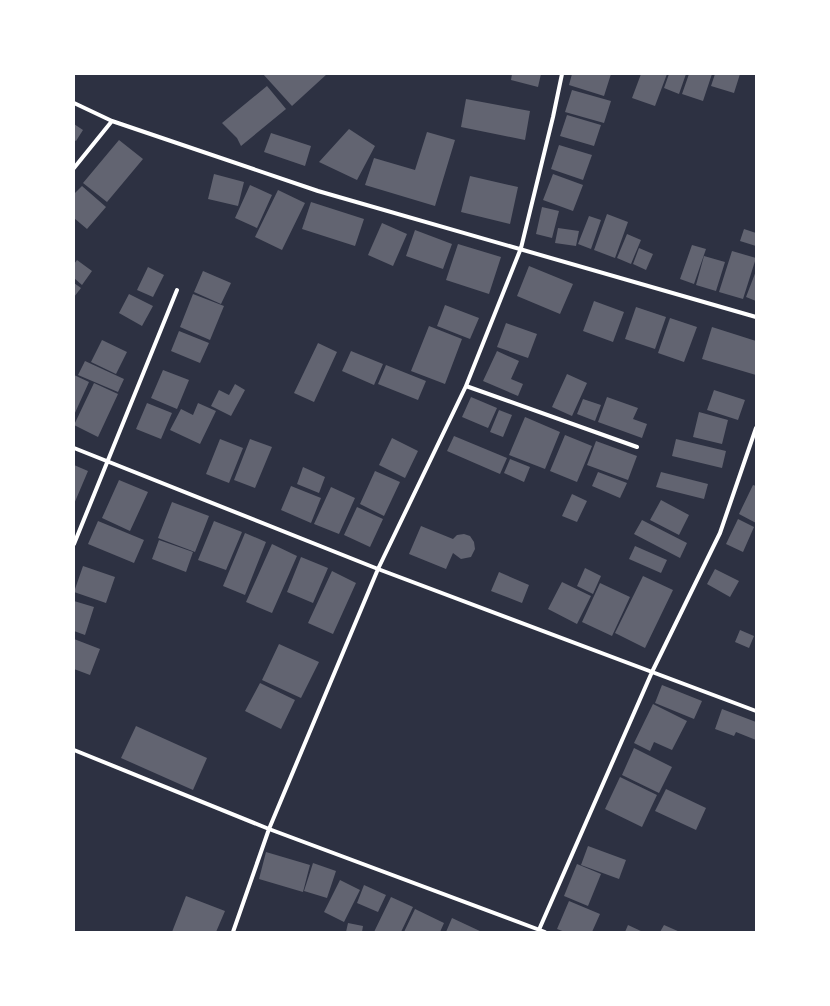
<svg xmlns="http://www.w3.org/2000/svg" width="830" height="1006" font-family="Commissioner,sans-serif">
	<style>
		.building { fill: #626471 }
		.lines { fill: none; stroke-linecap: round; stroke-linejoin: round }
		.minor { stroke: #fff; stroke-width: 4 }
	</style>
	<rect width="100%" height="100%" fill="#2d3142"/>
	<!-- building -->
	<path class="building" d="M263 74H327L292 106Z
		M512 74H541L538 87 511 80Z
		M572 74H611L604 96 569 85Z
		M641 74H667L655 106 632 98Z
		M669 74H686L679 94 664 88Z
		M689 74H712L703 101 682 94Z
		M715 74H740L734 93 711 86Z
		M267 86 286 109 241 146 237 138 222 123Z
		M572 90 611 101 604 123 565 112Z
		M466 99 530 111 525 140 461 127Z
		M567 115 601 125 594 146 560 136Z
		M74 124 83 130 76 141 74 140Z
		M349 129 375 146 357 180 319 162Z
		M427 132 455 140 435 206 365 185 374 158 415 170Z
		M271 133 311 146 305 166 264 152Z
		M119 140 143 159 107 202 83 183Z
		M559 145 592 155 583 180 551 169Z
		M214 174 244 182 238 206 208 199Z
		M553 174 583 185 573 211 543 200Z
		M470 176 518 187 510 224 461 212Z
		M250 185 272 195 257 228 235 218Z
		M82 186 106 207 87 229 74 218V194Z
		M278 190 305 203 282 250 255 237Z
		M311 202 364 219 355 246 302 229Z
		M542 207 559 211 552 238 536 234Z
		M607 214 628 222 615 258 594 250Z
		M589 216 601 220 591 249 578 244Z
		M382 223 407 234 393 266 368 255Z
		M558 228 579 231 576 246 555 243Z
		M744 229 756 233V246L740 241Z
		M415 230 452 244 443 269 406 256Z
		M627 234 641 240 631 264 617 258Z
		M458 244 501 257 489 294 446 280Z
		M692 245 706 249 694 284 680 279Z
		M639 248 653 254 646 270 633 264Z
		M732 251 756 258 743 299 719 292Z
		M704 256 725 262 716 291 696 285Z
		M77 260 92 271 82 285 74 278V264Z
		M529 266 573 284 560 314 517 296Z
		M148 267 164 275 153 297 137 290Z
		M203 271 231 283 221 304 194 292Z
		M756 271V301L746 297Z
		M74 283 81 288 74 297Z
		M129 294 153 306 142 326 119 313Z
		M193 294 224 306 210 340 180 327Z
		M594 301 624 312 613 342 583 331Z
		M445 305 479 318 470 339 437 326Z
		M636 307 666 317 655 349 625 339Z
		M670 318 697 327 684 362 658 353Z
		M506 323 537 334 528 358 497 347Z
		M429 326 462 339 445 384 411 371Z
		M712 327 756 341V375L702 359Z
		M179 331 209 343 200 363 171 351Z
		M102 340 127 352 116 374 91 362Z
		M318 343 337 352 314 402 294 393Z
		M351 351 383 364 374 385 342 371Z
		M497 351 519 361 511 379 523 384 518 396 483 381Z
		M85 361 124 379 118 392 78 375Z
		M386 365 426 381 418 400 378 384Z
		M163 370 189 380 177 409 151 398Z
		M567 374 587 383 572 416 552 407Z
		M74 375 89 382 74 415Z
		M94 383 118 394 98 437 74 425Z
		M235 384 245 390 231 416 211 406 219 390 229 395Z
		M714 390 745 400 738 420 707 410Z
		M471 397 497 408 488 428 462 417Z
		M607 397 638 408 633 419 647 424 642 438 598 422Z
		M583 399 601 405 595 421 577 414Z
		M147 403 172 413 161 439 136 429Z
		M198 403 216 411 200 444 170 430 181 409 193 415Z
		M499 410 512 415 503 437 490 432Z
		M699 412 728 420 722 444 693 437Z
		M525 417 560 432 545 469 509 455Z
		M565 435 592 446 577 482 550 471Z
		M454 436 507 458 500 474 447 451Z
		M392 438 418 451 405 478 379 465Z
		M220 439 243 448 229 483 206 474Z
		M250 439 272 447 255 488 234 480Z
		M676 439 726 451 722 468 672 456Z
		M596 441 637 456 628 480 587 465Z
		M510 459 530 467 524 482 504 473Z
		M74 465 88 471 74 504Z
		M303 467 325 477 319 493 297 484Z
		M375 471 400 482 384 516 360 504Z
		M598 472 627 483 620 498 592 486Z
		M661 472 708 484 704 499 656 487Z
		M119 480 148 492 130 531 102 518Z
		M753 485 756 486V523L739 514Z
		M291 486 321 498 311 523 281 510Z
		M331 487 355 498 339 534 314 524Z
		M572 494 587 501 577 522 562 516Z
		M661 500 689 515 679 535 650 520Z
		M172 502 209 516 195 552 158 538Z
		M357 507 383 519 370 547 344 535Z
		M738 519 754 527 743 552 726 544Z
		M642 520 687 543 680 558 634 534Z
		M98 521 144 540 134 563 88 544Z
		M214 521 242 532 226 570 198 560Z
		M421 526 453 539 457 535 464 534 470 536 474 542 475 549 471 557 461 559 453 553 446 569 409 554Z
		M245 533 266 542 245 595 223 586Z
		M159 540 193 552 186 572 152 559Z
		M272 544 297 556 272 613 246 602Z
		M635 546 667 560 661 573 629 559Z
		M301 557 328 568 313 603 287 592Z
		M83 566 115 577 106 603 74 592Z
		M585 568 601 576 593 594 577 586Z
		M715 569 739 581 730 597 707 584Z
		M332 571 356 583 333 634 308 623Z
		M499 572 529 585 522 603 491 591Z
		M643 576 673 590 645 648 615 633Z
		M562 582 591 596 577 624 548 609Z
		M600 583 630 597 612 636 582 622Z
		M74 601 94 607 85 635 74 631Z
		M740 630 754 636 749 648 735 642Z
		M74 639 100 649 90 675 74 669Z
		M279 644 319 662 301 698 262 680Z
		M260 683 295 700 281 729 245 711Z
		M662 685 702 701 694 719 655 703Z
		M653 704 687 721 672 750 654 742 650 751 634 743Z
		M722 709 756 722V740L736 732 734 736 715 729Z
		M136 726 207 758 193 790 121 758Z
		M634 748 672 767 659 793 622 775Z
		M620 777 657 795 642 827 605 809Z
		M666 789 706 808 696 830 655 811Z
		M588 846 626 860 619 879 581 865Z
		M266 852 310 865 303 892 259 879Z
		M313 863 336 871 327 898 304 891Z
		M577 864 601 874 588 906 564 896Z
		M340 880 360 890 344 922 324 912Z
		M364 885 386 895 378 912 357 903Z
		M186 896 225 911 216 932H172Z
		M391 897 413 907 401 932H374Z
		M569 901 600 914 592 932H565L557 929Z
		M415 909 444 923 440 932H404Z
		M452 918 482 932H446Z
		M348 923 363 926 362 932H346Z
		M628 925 643 932H625Z
		M664 925 680 932H660Z"/>
	<g class="lines">
		<!-- minor -->
		<path class="minor" d="M74 103 112 121 318 191 756 317
			M74 168 112 121
			M466 386 637 447
			M74 448 378 569 756 711
			M74 544 177 290
			M74 750 269 829 545 932
			M233 932 269 829 378 569 466 386 521 248 553 117 562 74
			M538 932 652 672 720 533 756 428"/>
	</g>
	<!-- border -->
	<rect width="830" height="1006" fill="none" stroke="#ffffff" stroke-width="150"/>
</svg>
